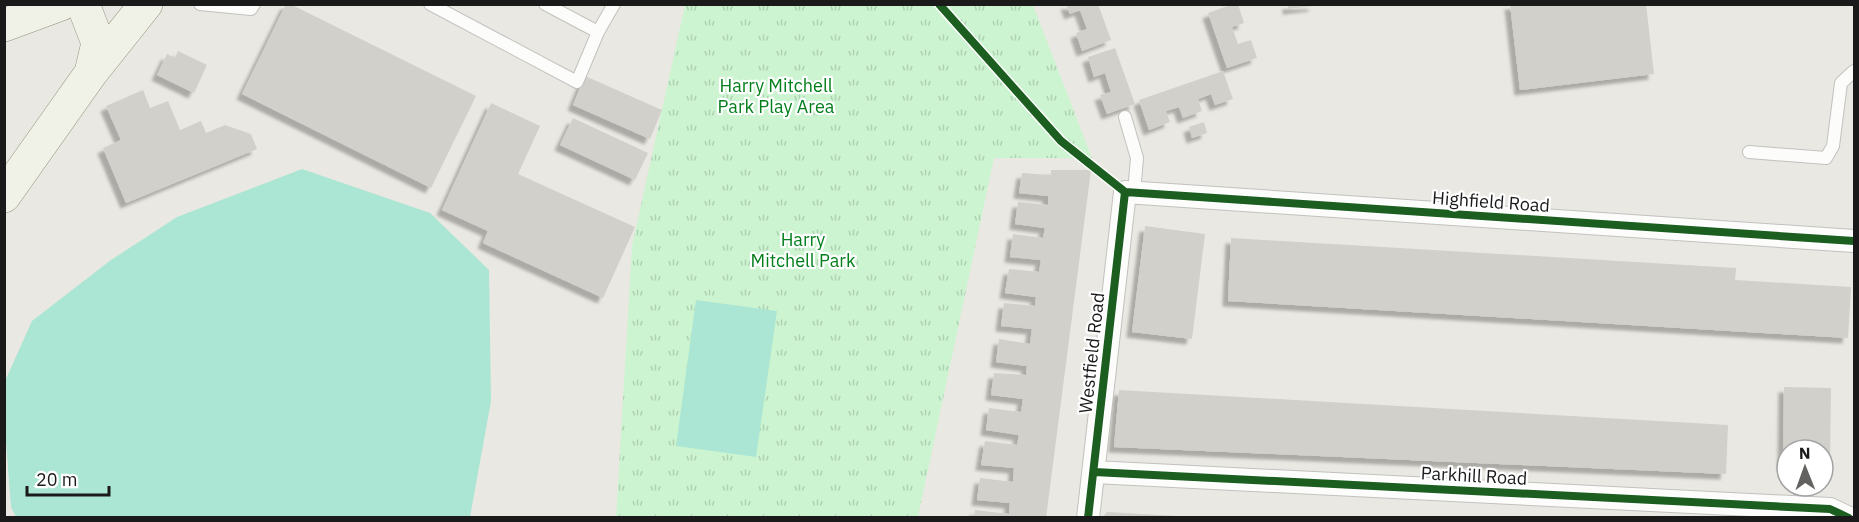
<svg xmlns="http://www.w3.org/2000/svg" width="1859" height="522" font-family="'IBM Plex Sans',sans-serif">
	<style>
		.park { fill: url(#park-tufts) }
		.pitch { fill: #aae6d3 }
		.building { fill: #d2d0cb; filter: url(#shadow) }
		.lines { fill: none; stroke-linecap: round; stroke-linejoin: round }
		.lane-casing { stroke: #c2c1be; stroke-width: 14 }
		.street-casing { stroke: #c2c1be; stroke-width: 24 }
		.secondary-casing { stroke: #8f937a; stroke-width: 34 }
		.lane { stroke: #fcfcfb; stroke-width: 12 }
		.street { stroke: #fcfcfb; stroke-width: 22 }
		.secondary { stroke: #f1f2e7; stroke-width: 33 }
		.cycleway-casing { stroke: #fff; stroke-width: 11 }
		.cycleway { stroke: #1b5e20; stroke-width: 8 }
		.labels { text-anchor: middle; stroke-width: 4.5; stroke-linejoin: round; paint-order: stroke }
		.park-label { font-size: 18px; fill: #027e1b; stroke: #fff }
		.street-label { font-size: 18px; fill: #1a1a1a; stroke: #fff }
	</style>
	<defs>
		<pattern id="park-tufts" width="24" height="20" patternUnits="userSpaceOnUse" patternTransform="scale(1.5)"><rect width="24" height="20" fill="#cdf4d1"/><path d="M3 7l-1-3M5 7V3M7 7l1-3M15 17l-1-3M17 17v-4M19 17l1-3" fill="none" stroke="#afd1b3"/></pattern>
		<filter id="shadow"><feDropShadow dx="-5.5" dy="5.5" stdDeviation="1.5" flood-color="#0004"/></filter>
	</defs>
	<rect width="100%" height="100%" fill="#eae8e2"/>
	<!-- park -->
	<path class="park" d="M685 5H1033L1092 158H994L918 517 616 518 632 246Z"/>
	<!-- pitch -->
	<path class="pitch" d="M302 169 430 213 489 270 491 401 470 517H16L11 507 5 429V381L32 321 111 260 177 217Z
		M696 300 777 311 756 457 676 446Z"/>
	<!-- building -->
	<path class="building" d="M286 4H290L476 96 431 188 242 94Z
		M1066 4H1098L1111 40 1082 51 1076 33 1087 29 1080 10 1070 14Z
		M1233 4H1238L1244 23 1232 27 1238 44 1251 40 1257 58 1227 68 1208 13Z
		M1288 4H1314V6L1288 9Z
		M1510 4H1646L1654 74 1520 90Z
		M1115 48 1135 104 1107 114 1100 95 1111 92 1105 73 1094 77 1088 57Z
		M178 51 207 65 194 93 157 75 167 54 175 58Z
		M1223 71 1233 99 1215 105 1211 94 1198 99 1202 111 1183 118 1179 107 1166 111 1170 122 1149 130 1139 100Z
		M585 76 662 110 650 139 573 105Z
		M143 90 150 108 168 101 180 130 201 121 206 133 225 125 251 134 257 149 126 203 103 148 121 140 106 106Z
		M491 103 540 126 518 174 635 227 603 298 483 243 488 231 442 210Z
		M573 118 648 153 635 180 560 145Z
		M1204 122 1207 133 1192 138 1189 127Z
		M1051 170H1091L1046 518H974L975 510 1009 514 1010 503 977 500 980 478 1013 482 1014 468 981 465 985 441 1017 445 1019 435 986 430 989 408 1021 412 1023 399 991 395 994 373 1026 375 1027 366 996 362 999 339 1030 344 1032 329 1001 326 1004 303 1035 306 1036 297 1005 293 1009 269 1039 272 1041 260 1010 257 1013 234 1043 238 1045 228 1015 224 1018 202 1048 205V196L1019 193 1022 173 1051 175Z
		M1145 226 1205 234 1192 339 1132 332Z
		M1231 238 1736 268 1735 280 1851 287 1848 338 1228 301Z
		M1784 387 1831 388 1830 465 1823 464V450H1787V464H1783Z
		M1119 390 1728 425 1726 474 1114 447Z
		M1107 512 1178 516V518H1102Z"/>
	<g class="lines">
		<defs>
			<path id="lane" d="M200 4 251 9 254 4
				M430 4 577 82 598 32 614 4
				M545 4 598 32
				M1125 117 1137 158 1134 193
				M1749 152 1826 158 1833 146 1841 83 1854 71"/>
			<path id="street" d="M1094 472 1830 509 1849 518
				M1088 518 1125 192 1854 241"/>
			<path id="secondary" d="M83 4 98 43 91 73
				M4 25 61 4
				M4 196 91 73 146 4"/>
		</defs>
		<!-- lane casing -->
		<use href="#lane" class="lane-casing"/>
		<!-- street casing -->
		<use href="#street" class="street-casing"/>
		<!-- secondary casing -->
		<use href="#secondary" class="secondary-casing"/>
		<!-- lane -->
		<use href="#lane" class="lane"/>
		<!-- street -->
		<use href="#street" class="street"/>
		<!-- secondary -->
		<use href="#secondary" class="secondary"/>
		<defs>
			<path id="cycleway" d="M939 4 1061 141 1125 192
				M1125 192 1854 241
				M1094 472 1830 509 1849 518
				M1088 518 1125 192"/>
		</defs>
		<!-- cycleway casing -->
		<use href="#cycleway" class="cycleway-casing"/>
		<!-- cycleway -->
		<use href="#cycleway" class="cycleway"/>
	</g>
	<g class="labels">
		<!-- park labels -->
		<g class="park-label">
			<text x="776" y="92">Harry Mitchell<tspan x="776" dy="21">Park Play Area</tspan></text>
			<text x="803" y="246">Harry<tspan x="803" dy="21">Mitchell Park</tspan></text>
		</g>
		<!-- street labels -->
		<g class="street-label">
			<text transform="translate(1491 202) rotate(4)" y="6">Highfield Road</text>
			<text transform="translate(1092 353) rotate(-84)" y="6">Westfield Road</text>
			<text transform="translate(1474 476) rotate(3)" y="6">Parkhill Road</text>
		</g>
	</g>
	<!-- border -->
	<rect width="1859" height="522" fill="none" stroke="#1a1a1a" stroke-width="12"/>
	<!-- north arrow -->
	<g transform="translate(1805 468) rotate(359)"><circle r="28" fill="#ffffff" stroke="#a3a3a3" stroke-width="1.5"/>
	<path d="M0-4.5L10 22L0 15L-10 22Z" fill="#636260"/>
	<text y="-9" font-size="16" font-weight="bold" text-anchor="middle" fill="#1a1a1a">N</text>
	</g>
	<!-- scale -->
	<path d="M27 486v9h82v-9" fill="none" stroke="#1a1a1a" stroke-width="3"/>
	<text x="36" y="486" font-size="18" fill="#1a1a1a" stroke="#ffffff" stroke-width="4.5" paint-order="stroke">20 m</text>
</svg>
